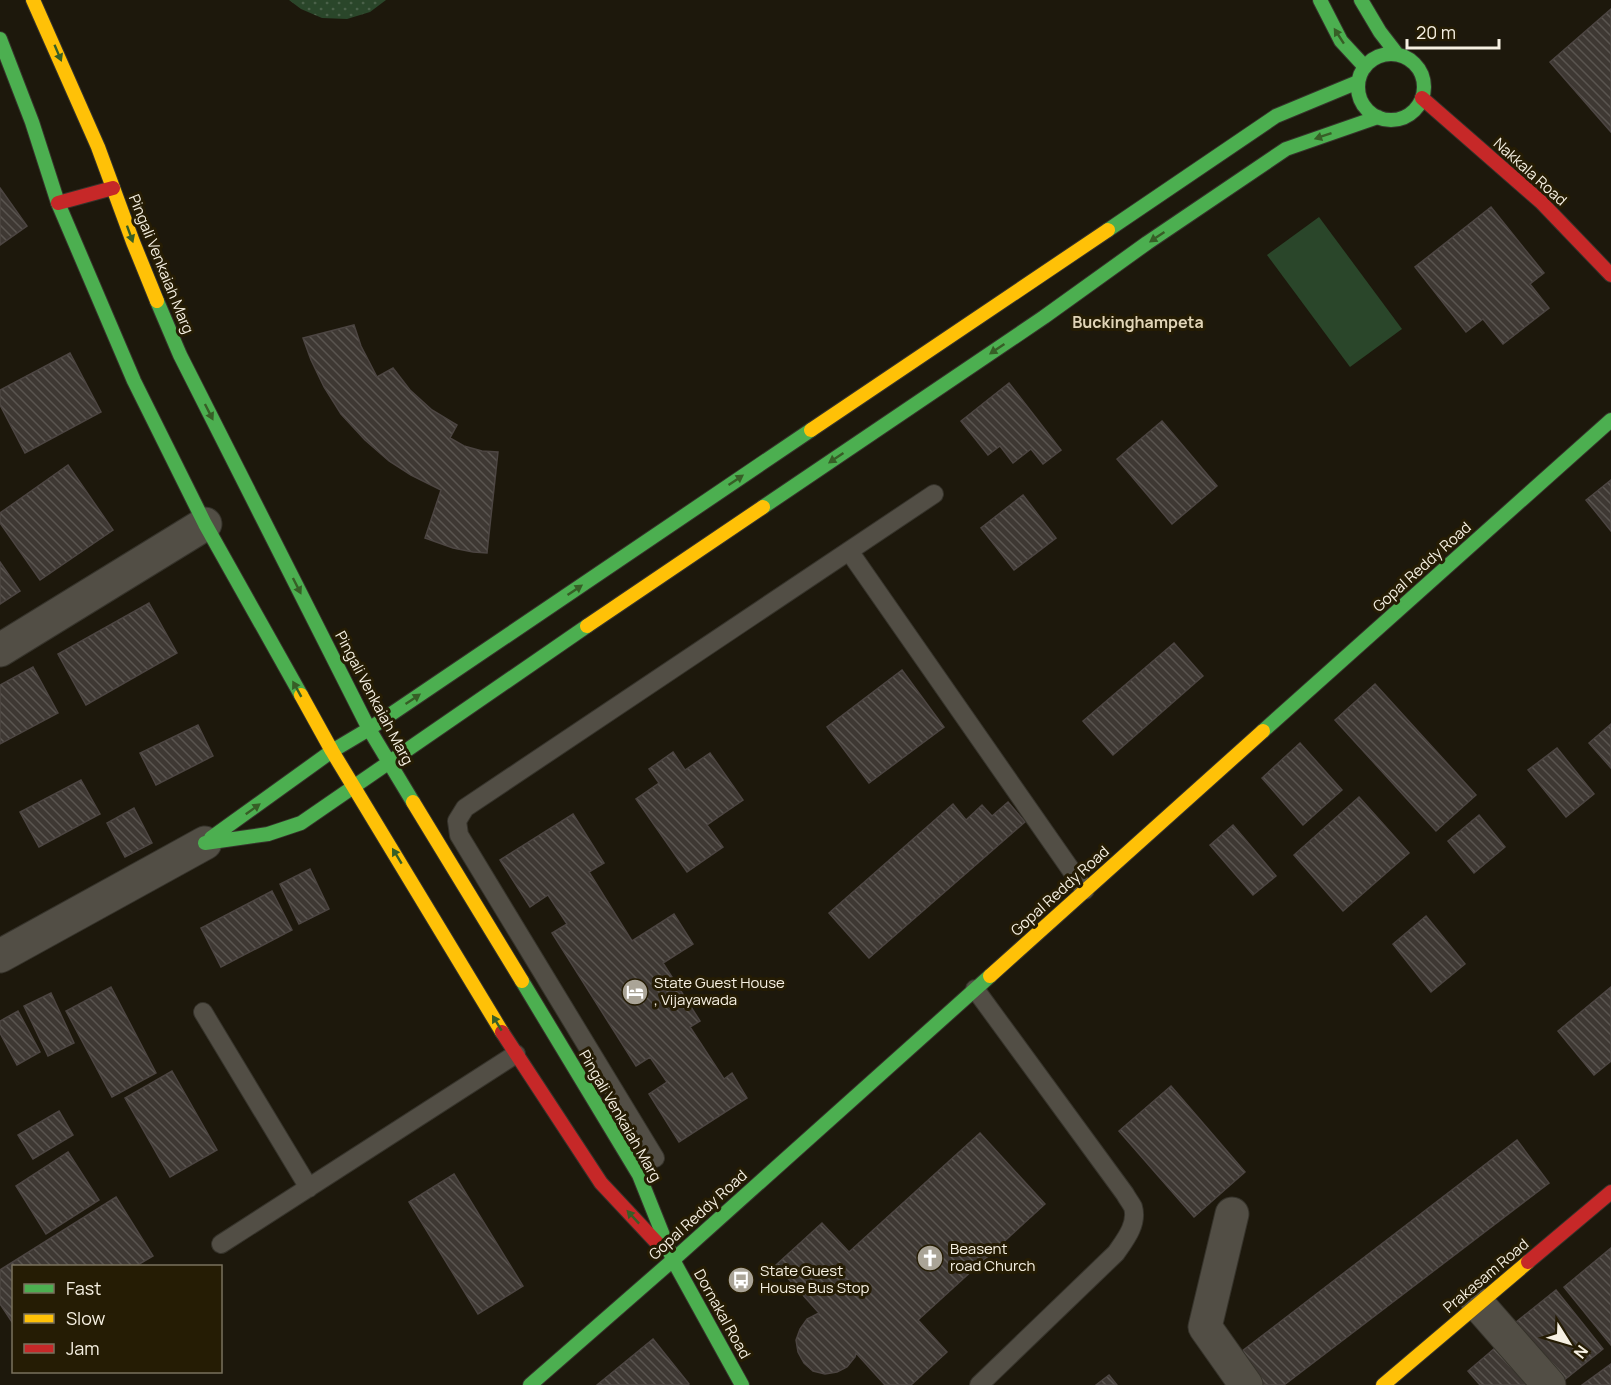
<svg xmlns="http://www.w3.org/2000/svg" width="1611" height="1385" font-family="Manrope,sans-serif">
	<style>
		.grass { fill: url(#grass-dots) }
		.park { fill: #2a462a }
		.building { fill: url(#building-back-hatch); stroke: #4c4542; stroke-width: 1.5 }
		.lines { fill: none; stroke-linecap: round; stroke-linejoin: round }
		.lane-casing { stroke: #36332b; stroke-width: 20 }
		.street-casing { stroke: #36332b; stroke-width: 35 }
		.fast-casing { stroke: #36332b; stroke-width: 16 }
		.slow-casing { stroke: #36332b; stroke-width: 16 }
		.jam-casing { stroke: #36332b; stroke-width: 16 }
		.lane { stroke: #524e45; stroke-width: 18 }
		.street { stroke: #524e45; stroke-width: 33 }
		.fast { stroke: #4caf50; stroke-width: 14 }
		.slow { stroke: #ffc107; stroke-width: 14 }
		.jam { stroke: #c62828; stroke-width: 14 }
		.oneway { fill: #375e26 }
		.labels { text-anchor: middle; stroke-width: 6; stroke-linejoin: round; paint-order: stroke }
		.street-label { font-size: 15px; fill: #f6f0e2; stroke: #251c04 }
		.poi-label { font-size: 15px; fill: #f6f0e2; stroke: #251c04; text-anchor: start }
		.neighbourhood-label { font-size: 16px; font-weight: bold; fill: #e0d4b7; stroke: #251c04 }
	</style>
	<defs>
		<pattern id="grass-dots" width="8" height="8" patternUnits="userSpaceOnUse" patternTransform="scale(1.5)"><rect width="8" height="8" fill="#2a462a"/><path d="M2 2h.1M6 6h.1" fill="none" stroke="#4a6149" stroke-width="1.8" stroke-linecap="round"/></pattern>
		<pattern id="building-back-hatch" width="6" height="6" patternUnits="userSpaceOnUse" patternTransform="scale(1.5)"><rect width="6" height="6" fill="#3e3833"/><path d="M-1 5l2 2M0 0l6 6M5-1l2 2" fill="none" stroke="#5a5550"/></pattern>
	</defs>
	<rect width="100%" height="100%" fill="#1d180c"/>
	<!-- grass -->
	<path class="grass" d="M289 0H386L370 12 347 19 322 18 301 9Z"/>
	<!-- park -->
	<path class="park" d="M1319 217 1402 329 1350 367 1267 255Z"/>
	<!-- building -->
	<path class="building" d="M1611 9V132L1550 62Z
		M0 188 27 226 0 245Z
		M1491 207 1544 273 1530 284 1549 308 1503 344 1483 319 1466 332 1415 267Z
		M354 325 361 346 377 377 393 368 410 390 432 410 457 425 450 438 464 446 482 451 498 452 487 553 473 552 453 548 425 538 441 490 411 475 389 461 365 440 341 414 324 387 311 360 303 338Z
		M70 353 101 412 25 453 0 405V390Z
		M1009 383 1061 450 1043 464 1031 449 1013 463 1000 446 988 455 961 421Z
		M1162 421 1217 486 1172 524 1117 459Z
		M68 465 113 530 40 580 0 523V513Z
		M1611 480V531L1586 500Z
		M1023 495 1056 538 1014 570 981 528Z
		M0 562 20 591 0 604Z
		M149 603 177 653 86 705 58 654Z
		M1174 643 1203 676 1113 755 1083 721Z
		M33 667 58 713 0 744V685Z
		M902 670 944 727 869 783 827 727Z
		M1375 684 1476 795 1436 831 1335 720Z
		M1611 724V768L1589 743Z
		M198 725 213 756 156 785 140 753Z
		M1300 743 1342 790 1303 825 1262 778Z
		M1557 748 1594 794 1566 817 1528 770Z
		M673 752 685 770 710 753 743 800 707 825 723 847 687 872 636 799 659 783 649 769Z
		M81 780 100 814 39 847 20 812Z
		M1359 797 1409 853 1343 911 1294 855Z
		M1008 802 1025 822 869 958 829 913 953 804 966 820 982 805 992 816Z
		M134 808 152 843 125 857 107 823Z
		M573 814 604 863 589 872 632 941 674 914 693 944 663 963 700 1021 690 1027 724 1079 732 1073 747 1098 679 1142 649 1094 667 1082 650 1057 636 1066 552 933 567 924 548 895 530 907 500 860Z
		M1479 815 1505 847 1474 873 1448 841Z
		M1233 825 1276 876 1253 895 1210 845Z
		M310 869 329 909 299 924 280 884Z
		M272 891 292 930 221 967 201 928Z
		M1426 916 1465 964 1431 992 1393 944Z
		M111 987 156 1073 112 1097 66 1011Z
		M1611 987V1061L1594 1075 1558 1031Z
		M51 993 74 1043 48 1056 24 1006Z
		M18 1011 40 1052 17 1065 0 1033V1021Z
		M172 1071 217 1150 170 1177 125 1098Z
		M1171 1086 1245 1172 1194 1217 1119 1131Z
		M59 1111 73 1135 33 1159 18 1135Z
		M980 1133 1045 1204 918 1320 947 1352 911 1385H885L856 1353 855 1357 847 1367 837 1372 825 1374 813 1371 804 1363 798 1352 796 1340 800 1329 807 1319 819 1313 776 1265 822 1223 849 1252Z
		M1517 1140 1549 1183 1284 1385H1259L1237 1355Z
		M68 1152 99 1200 46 1234 16 1186Z
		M454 1174 523 1286 478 1314 409 1202Z
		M116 1197 153 1256 136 1266H14V1325L0 1304V1270Z
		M1611 1248V1345L1564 1287Z
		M1556 1290 1603 1349 1563 1381 1516 1322Z
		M653 1339 689 1384 688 1385H597Z
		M1502 1342 1539 1385H1480L1468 1371Z
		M1611 1364V1385H1582Z
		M1109 1375 1117 1385H1096Z"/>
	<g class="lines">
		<defs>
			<path id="lane" d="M849 551 1085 890
				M975 989 1125 1194C1127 1198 1131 1203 1133 1207 1138 1224 1125 1240 1116 1253L979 1385
				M203 1012 309 1188
				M655 1158 459 835 457 821 465 808 934 494
				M221 1244 516 1054"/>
			<path id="street" d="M0 650 205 524
				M0 956 205 843
				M1232 1214 1205 1327 1246 1385
				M1478 1304 1549 1385"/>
			<path id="fast" d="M1320 0 1341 41 1365 67
				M1361 0 1380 32 1397 54
				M0 39 32 122 58 203 134 381 205 524 301 695
				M1358 87a33 33 0 1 1 66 0a33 33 0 1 1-66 0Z
				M1108 230 1276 116 1358 82
				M157 301 180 355 369 729 413 802
				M763 507 1044 317 1147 243 1286 149 1378 117
				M1263 731 1611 420
				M211 838 332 751 369 729 811 430
				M205 843 268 834 301 823 587 626
				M522 981 639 1175 673 1260 742 1385
				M530 1385 673 1260 990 976"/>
			<path id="slow" d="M33 0 98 147 133 242 157 301
				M811 430 1108 230
				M587 626 763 507
				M301 695 332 751 502 1032
				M413 802 522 981
				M990 976 1263 731
				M1383 1385 1528 1262"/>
			<path id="jam" d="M1422 98 1541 202 1611 275
				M58 203 113 188
				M502 1032 601 1183 659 1245
				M1528 1262 1611 1192"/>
		</defs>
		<!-- lane casing -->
		<use href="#lane" class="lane-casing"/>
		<!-- street casing -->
		<use href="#street" class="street-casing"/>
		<!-- fast casing -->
		<use href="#fast" class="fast-casing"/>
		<!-- slow casing -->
		<use href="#slow" class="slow-casing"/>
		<!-- jam casing -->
		<use href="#jam" class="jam-casing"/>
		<!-- lane -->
		<use href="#lane" class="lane"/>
		<!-- street -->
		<use href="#street" class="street"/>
		<!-- fast -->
		<use href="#fast" class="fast"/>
		<!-- slow -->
		<use href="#slow" class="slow"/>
		<!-- jam -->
		<use href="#jam" class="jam"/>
	</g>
	<!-- one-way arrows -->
	<defs><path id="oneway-solid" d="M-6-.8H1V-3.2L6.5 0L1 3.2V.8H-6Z" transform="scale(1.5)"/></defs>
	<g class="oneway">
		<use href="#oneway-solid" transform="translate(1339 36) rotate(-123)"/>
		<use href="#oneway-solid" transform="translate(58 53) rotate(67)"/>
		<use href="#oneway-solid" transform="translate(1323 136) rotate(161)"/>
		<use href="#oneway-solid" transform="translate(130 234) rotate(70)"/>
		<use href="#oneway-solid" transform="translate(1157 237) rotate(146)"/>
		<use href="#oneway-solid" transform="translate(997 349) rotate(146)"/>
		<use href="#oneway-solid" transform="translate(209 412) rotate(63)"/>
		<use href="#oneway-solid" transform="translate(836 458) rotate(146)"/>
		<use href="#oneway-solid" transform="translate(736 480) rotate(-34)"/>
		<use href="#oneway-solid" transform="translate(297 586) rotate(63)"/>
		<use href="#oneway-solid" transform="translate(575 590) rotate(-34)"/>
		<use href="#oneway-solid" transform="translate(297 689) rotate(-119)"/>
		<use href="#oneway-solid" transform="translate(413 699) rotate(-34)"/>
		<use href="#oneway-solid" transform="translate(253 809) rotate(-36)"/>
		<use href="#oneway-solid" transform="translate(397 856) rotate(-121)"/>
		<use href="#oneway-solid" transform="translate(497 1023) rotate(-121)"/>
		<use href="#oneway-solid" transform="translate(633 1217) rotate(-133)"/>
	</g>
	<!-- icons -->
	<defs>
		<symbol id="hotel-disc" viewBox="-11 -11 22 22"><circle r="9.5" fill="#aaa497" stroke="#251c04"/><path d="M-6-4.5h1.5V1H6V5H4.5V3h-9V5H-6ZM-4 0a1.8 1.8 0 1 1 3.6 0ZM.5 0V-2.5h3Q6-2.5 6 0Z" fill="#fff"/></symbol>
		<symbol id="church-disc" viewBox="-11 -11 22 22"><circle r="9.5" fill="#aaa497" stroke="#251c04"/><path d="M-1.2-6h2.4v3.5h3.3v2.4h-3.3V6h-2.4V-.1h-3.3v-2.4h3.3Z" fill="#fff"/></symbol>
		<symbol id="bus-disc" viewBox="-11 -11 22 22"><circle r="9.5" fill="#aaa497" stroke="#251c04"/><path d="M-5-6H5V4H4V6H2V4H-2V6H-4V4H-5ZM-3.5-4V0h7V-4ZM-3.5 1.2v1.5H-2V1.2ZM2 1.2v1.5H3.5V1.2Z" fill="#fff"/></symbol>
	</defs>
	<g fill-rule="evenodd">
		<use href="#hotel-disc" x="620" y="977" width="30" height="30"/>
		<use href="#church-disc" x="915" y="1243" width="30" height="30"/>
		<use href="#bus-disc" x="726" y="1265" width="30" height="30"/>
	</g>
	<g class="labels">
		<!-- street labels -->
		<g class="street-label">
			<text transform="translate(1530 172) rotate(42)" y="5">Nakkala Road</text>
			<text transform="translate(161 264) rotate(68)" y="5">Pingali Venkaiah Marg</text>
			<text transform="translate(1422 567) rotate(-42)" y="5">Gopal Reddy Road</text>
			<text transform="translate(374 698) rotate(62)" y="5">Pingali Venkaiah Marg</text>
			<text transform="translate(1060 891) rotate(-42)" y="5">Gopal Reddy Road</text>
			<text transform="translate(620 1116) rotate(60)" y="5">Pingali Venkaiah Marg</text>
			<text transform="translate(698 1215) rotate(-42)" y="5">Gopal Reddy Road</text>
			<text transform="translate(1486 1276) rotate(-40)" y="5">Prakasam Road</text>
			<text transform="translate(722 1314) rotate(61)" y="5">Dornakal Road</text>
		</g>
		<!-- poi labels -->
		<g class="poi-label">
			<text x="654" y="988">State Guest House<tspan x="654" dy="17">, Vijayawada</tspan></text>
			<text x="950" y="1254">Beasent<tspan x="950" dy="17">road Church</tspan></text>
			<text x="760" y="1276">State Guest<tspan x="760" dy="17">House Bus Stop</tspan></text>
		</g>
		<!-- neighbourhood labels -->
		<g class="neighbourhood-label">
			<text x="1138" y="328">Buckinghampeta</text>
		</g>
	</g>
	<!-- legend -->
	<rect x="12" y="1265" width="210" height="108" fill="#251c04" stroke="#79715d" stroke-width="1.5"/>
	<rect x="24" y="1284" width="30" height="9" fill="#4caf50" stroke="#79715d" stroke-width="1.5"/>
	<text x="66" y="1295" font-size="18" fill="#f6f0e2">Fast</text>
	<rect x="24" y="1314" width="30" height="9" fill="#ffc107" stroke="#79715d" stroke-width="1.5"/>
	<text x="66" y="1325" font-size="18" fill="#f6f0e2">Slow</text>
	<rect x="24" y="1344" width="30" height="9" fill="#c62828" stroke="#79715d" stroke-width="1.5"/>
	<text x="66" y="1355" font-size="18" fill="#f6f0e2">Jam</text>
	<!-- north arrow -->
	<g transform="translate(1569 1343) rotate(127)" stroke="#251c04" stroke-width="4.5" paint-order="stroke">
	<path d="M0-4.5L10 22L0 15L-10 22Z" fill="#f6f0e2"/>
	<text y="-9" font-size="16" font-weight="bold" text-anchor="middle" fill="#f6f0e2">N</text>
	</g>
	<!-- scale -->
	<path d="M1407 39v9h92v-9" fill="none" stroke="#f6f0e2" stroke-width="3"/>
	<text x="1416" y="39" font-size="18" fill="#f6f0e2" stroke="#251c04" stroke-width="4.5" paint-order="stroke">20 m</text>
</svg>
